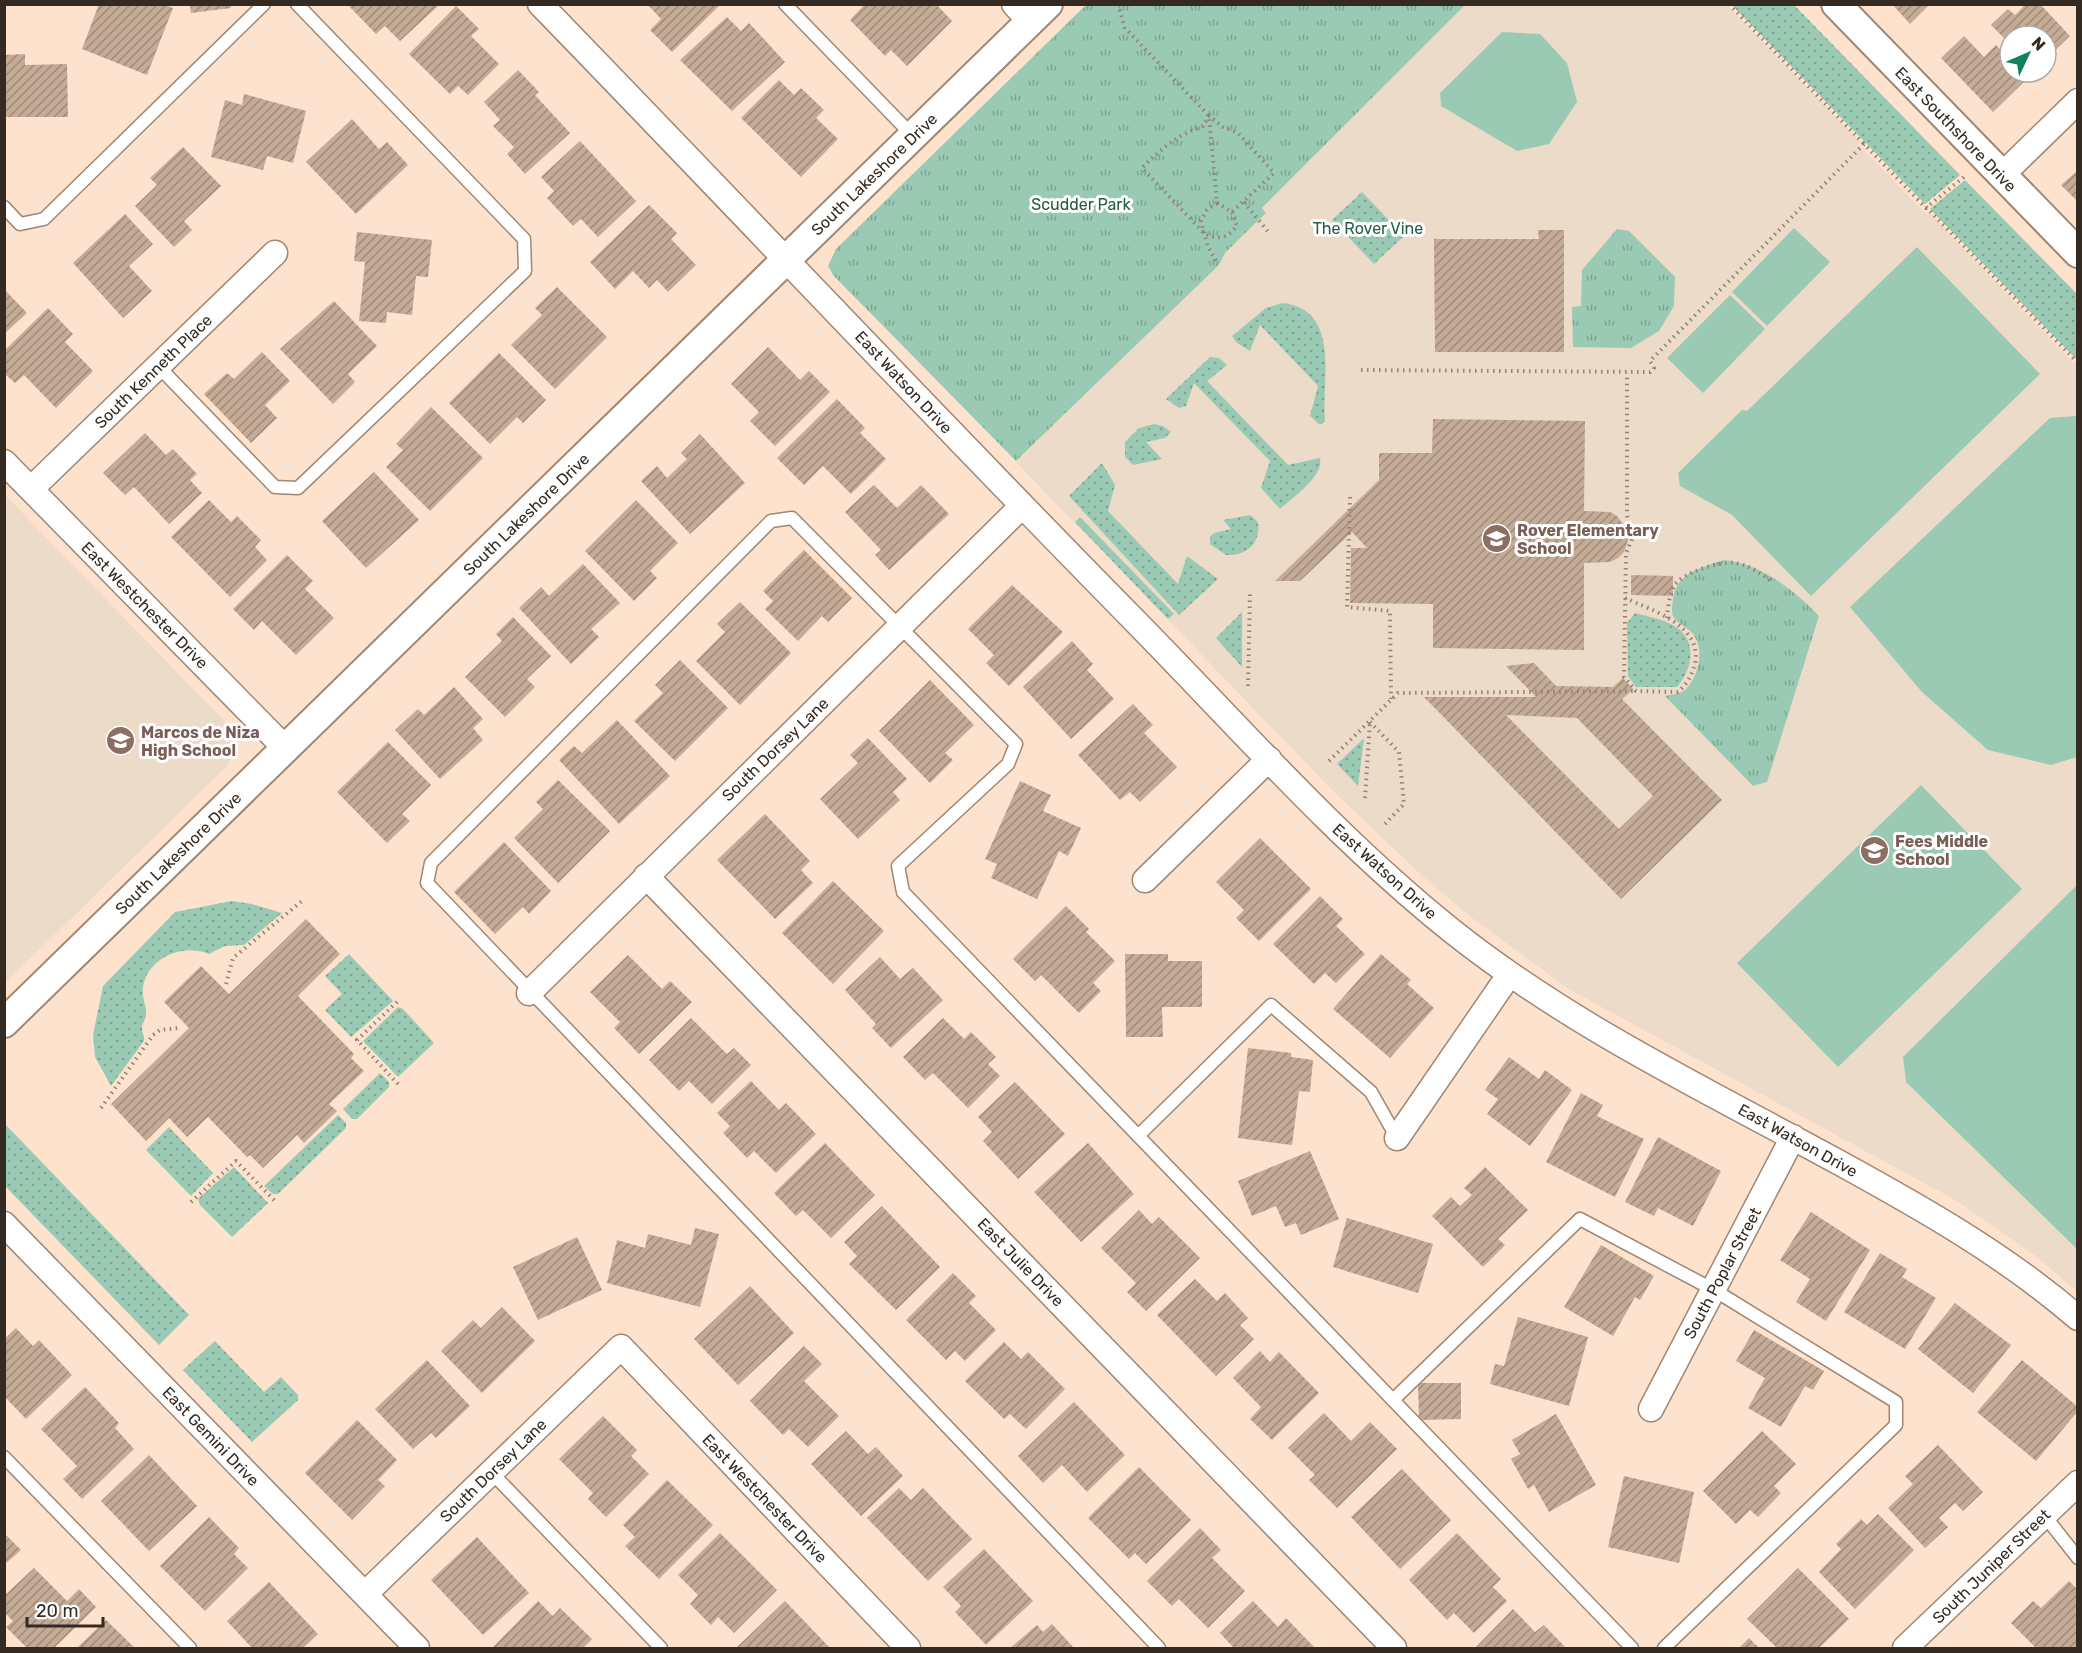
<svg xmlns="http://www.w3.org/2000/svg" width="2082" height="1653" font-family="Rubik,sans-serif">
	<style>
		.education { fill: #ecdbc9 }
		.grass { fill: url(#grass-dots) }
		.park { fill: url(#park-tufts) }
		.pitch { fill: #9acab3 }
		.building { fill: url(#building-hatch); fill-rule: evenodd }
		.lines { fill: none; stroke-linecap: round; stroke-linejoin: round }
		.service-casing { stroke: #a08773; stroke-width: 15 }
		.minor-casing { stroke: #a08773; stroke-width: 27 }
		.tertiary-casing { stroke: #a08773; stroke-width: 32 }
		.path { stroke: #938173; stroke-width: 4; stroke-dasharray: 1.5 4.5; stroke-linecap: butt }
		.service { stroke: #fff; stroke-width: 12 }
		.minor { stroke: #fff; stroke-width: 24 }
		.tertiary { stroke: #fff; stroke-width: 28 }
		.labels { text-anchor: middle; stroke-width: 6; stroke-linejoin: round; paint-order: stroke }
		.street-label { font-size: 16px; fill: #352a22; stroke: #fff }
		.park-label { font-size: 16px; fill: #235e46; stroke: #fff }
		.education-label { font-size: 16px; font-weight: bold; fill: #785e54; stroke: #fff; text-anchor: start }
	</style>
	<defs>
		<pattern id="grass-dots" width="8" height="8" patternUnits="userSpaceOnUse" patternTransform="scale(1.5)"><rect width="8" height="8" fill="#9acab3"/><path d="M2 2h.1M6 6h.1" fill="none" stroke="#7ea491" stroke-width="1.8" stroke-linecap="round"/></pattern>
		<pattern id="park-tufts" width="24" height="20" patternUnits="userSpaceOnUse" patternTransform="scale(1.5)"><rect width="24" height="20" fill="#9acab3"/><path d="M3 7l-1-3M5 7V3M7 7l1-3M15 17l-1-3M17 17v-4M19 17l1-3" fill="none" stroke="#7ea491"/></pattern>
		<pattern id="building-hatch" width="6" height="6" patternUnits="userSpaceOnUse" patternTransform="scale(1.5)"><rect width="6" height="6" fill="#c4ab96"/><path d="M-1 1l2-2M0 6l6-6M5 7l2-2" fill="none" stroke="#a08b7a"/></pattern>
	</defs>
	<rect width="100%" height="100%" fill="#fde2cd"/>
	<!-- education -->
	<path class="education" d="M1465 5H1727L1860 142 1858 144 1863 149 1927 215 1930 213 2077 367V1291L2034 1255 1957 1201 1567 988 1471 917 1428 881 1335 793 1016 462 1219 265 1225 253 1266 214 1262 209Z
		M5 495 231 728 237 746 227 766 5 983Z"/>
	<!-- grass -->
	<path class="grass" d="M1732 5H1794L1960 175 1925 204Z
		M1965 180 2077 294V360L1930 209Z
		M1362 192 1404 236 1374 264 1332 220Z
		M1282 303C1342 309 1321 381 1325 421L1320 425 1310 416 1318 386 1260 325 1250 351 1237 343 1232 336 1266 308Z
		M1210 357 1219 358 1227 365 1207 381 1288 465 1320 458C1324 477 1292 498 1280 509L1261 488 1270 461 1194 383 1186 406 1179 408 1166 399Z
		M1154 424 1163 426 1171 432 1165 438 1146 442 1162 459 1133 465 1125 457V442L1139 428Z
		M1102 463 1115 485 1108 511 1178 584 1187 556 1218 579 1179 615 1069 496Z
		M1250 515 1258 522C1261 544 1246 556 1226 555L1210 544V537L1214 533 1231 529 1223 520Z
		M1080 517 1174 614 1168 619 1075 522Z
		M1242 612V667L1216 638Z
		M1635 613C1647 616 1660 619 1671 624 1698 637 1694 668 1677 687H1636L1628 676 1627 623Z
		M1364 738 1358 786 1337 764Z
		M232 901 252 904 282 913 244 945 225 946 209 954C184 943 148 957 143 987 141 996 147 1006 146 1015 146 1019 142 1023 142 1028 142 1033 145 1036 144 1041L111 1086 95 1057 93 1035 103 986 175 912Z
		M349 954 393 1001 351 1037 325 1010 342 994 325 976Z
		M398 1007 403 1009 434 1043 398 1077 363 1041Z
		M380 1073 389 1082V1087L357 1119H352L343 1109Z
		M338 1115 346 1123V1128L278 1194H273L264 1186Z
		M5 1124 189 1315 159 1345 5 1186Z
		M169 1127 213 1173 191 1196 146 1150Z
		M234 1167 268 1203 232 1237 200 1205 198 1199Z
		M215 1341 264 1392 281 1377 298 1395V1400L252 1442 183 1370Z"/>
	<!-- park -->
	<path class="park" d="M1086 5H1465L1262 208 1266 213 1225 253 1219 265 1016 461 833 275 828 266 836 249Z
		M1617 229 1629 231 1675 277 1674 306 1659 331 1631 348 1573 347 1572 307 1581 306 1582 270Z
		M1724 560C1759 563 1795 590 1819 616L1767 782 1753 786 1665 696C1672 694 1680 695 1686 689 1698 677 1704 652 1695 637 1690 628 1680 625 1674 618 1671 613 1672 605 1673 600 1676 572 1701 568 1724 560Z"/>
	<!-- pitch -->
	<path class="pitch" d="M1502 32 1540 34 1567 63 1577 102 1549 144 1517 151 1441 106 1440 93Z
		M1794 228 1830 262 1767 326 1732 292Z
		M1917 247 2040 374 1811 596 1732 515 1680 486 1678 473 1742 410 1747 411Z
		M1730 295 1765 329 1703 393 1667 358Z
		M2077 416V757L2051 765 1988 750 1922 692 1850 607 2050 418Z
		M1921 785 2022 889 1838 1067 1737 963Z
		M2077 885V1249L1906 1082 1903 1057Z"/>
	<!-- building -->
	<path class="building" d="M99 4H163L173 8 147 75 82 49Z
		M190 4H230L231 8 191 13Z
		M647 4H721L672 52 650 30 661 19Z
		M865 4H936L952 21 907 66 891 50 885 56 850 20Z
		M1892 4H1930L1910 24Z
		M2026 4H2040L2070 36 2046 59V36H2010V44L1991 25 2008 9 2015 15Z
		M348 5H436L438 6 400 41 385 26 376 34Z
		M456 6 479 29 471 36 499 64 468 95 458 86 450 94 409 54Z
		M727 17 741 31 749 23 785 62 732 111 680 60Z
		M1964 36 1984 57 1996 45 2010 59V72H2022L2028 78 1993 112 1941 58Z
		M25 54V65L67 64 68 117H4V55Z
		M518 70 539 92 535 95 570 133 525 174 507 154 514 147 493 126 500 120 484 102Z
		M779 80 794 95 801 88 824 110 816 118 838 139 801 177 741 118Z
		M244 94 306 111 293 163 267 156 263 170 211 157 225 100 242 105Z
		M352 119 379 149 387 142 408 165 356 214 306 162Z
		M580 141 636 201 598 237 581 219 573 226 547 198 554 191 541 177Z
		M183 147 221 186 184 221 192 230 174 247 135 206 157 185 150 178Z
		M2078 170V202L2061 185Z
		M649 205 677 233 671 239 696 265 668 292 657 280 649 288 633 271 615 289 590 262Z
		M125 214 153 244 129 266 152 291 123 318 73 263Z
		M1538 230H1564V352H1435L1434 239H1539Z
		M357 232 432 240 428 277 416 276 412 315 387 312 386 323 359 321 365 262 354 261Z
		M557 287 607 337 555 389 511 345 542 315 535 308Z
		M4 289 27 313 4 334Z
		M334 301 377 346 348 374 355 382 333 404 280 349Z
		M48 308 73 334 65 342 93 371 56 408 24 375 15 383 4 373V351Z
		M768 347 800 380 809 371 830 392 775 446 750 421 759 412 731 384Z
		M262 352 290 381 265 405 277 418 251 443 204 394 227 373 234 379Z
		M499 353 546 400 523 423 517 417 490 444 449 403Z
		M837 399 865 428 860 433 886 459 851 494 823 466 804 485 777 458Z
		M431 407 483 458 430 511 386 467 403 450 396 444Z
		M1433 419 1585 421 1584 511 1610 512 1617 516 1627 529 1629 537 1624 552 1618 558 1610 562 1584 563V650L1433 648V604L1350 603 1351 548H1367L1352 532 1300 581H1275L1379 480V453H1432Z
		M145 433 166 455 173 449 197 474 190 480 202 493 169 524 134 487 125 495 103 473Z
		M700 434 745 483 690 534 641 481 657 466 667 478 687 459 681 453Z
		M374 472 419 520 366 568 322 521Z
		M874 485 897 508 921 485 949 514 889 570 875 555 881 550 845 512Z
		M209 500 231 522 237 516 261 540 255 547 267 560 230 597 171 537Z
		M636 500 678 543 650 571 657 578 634 601 585 551Z
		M804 550 852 598 828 622 822 616 798 641 765 609 773 601 763 591Z
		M287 555 313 581 305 589 334 618 296 655 262 621 254 630 233 609Z
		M583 564 620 603 591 629 599 637 571 664 519 608 541 587 549 596Z
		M1631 575 1673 576V596L1631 595Z
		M1012 585 1063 632 1009 686 986 663 994 655 968 629Z
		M740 602 791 653 740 705 696 661 725 632 717 624Z
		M513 617 551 656 527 679 535 687 505 717 465 677 502 641 496 634Z
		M1072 641 1093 664 1087 670 1114 699 1071 739 1023 687Z
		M680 660 728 708 675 761 634 721 663 693 655 685Z
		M1534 663 1556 686 1613 687 1623 678 1633 689 1622 699 1722 800 1621 899 1424 697H1536L1506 666ZM1506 715 1577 718 1653 796 1619 829Z
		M930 680 974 725 945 753 953 760 930 783 879 731Z
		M454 687 483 719 473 728 483 740 440 779 395 730 418 709 424 715Z
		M1133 704 1153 725 1144 733 1177 767 1140 802 1130 792 1120 800 1078 755Z
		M617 720 670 776 619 824 559 760 574 746 582 753Z
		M868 738 907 779 893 792 900 800 858 839 820 799 858 763 850 755Z
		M388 742 431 785 402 814 410 821 387 843 337 792Z
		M558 780 610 831 558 883 514 838 543 809 536 802Z
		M1020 781 1051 795 1043 811 1081 828 1068 856 1059 851 1037 899 991 878 997 864 985 859Z
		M765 814 810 861 801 870 813 883 775 919 717 860Z
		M1260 838 1311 889 1259 941 1236 918 1244 910 1216 882Z
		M504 842 551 891 529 914 523 907 495 934 454 892Z
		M833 881 884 931 833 984 782 933Z
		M1320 896 1343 919 1336 926 1365 954 1336 983 1325 973 1314 984 1273 944Z
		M1066 906 1089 929 1086 932 1115 961 1093 983 1101 991 1079 1013 1041 975 1035 981 1013 959Z
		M306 919 340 954 298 996 354 1054 351 1058 364 1071 329 1104 337 1111 304 1143 297 1135 263 1168 250 1155 247 1157 208 1117 187 1137 169 1118 146 1141 111 1104 189 1028 164 1002 201 966 229 994Z
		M1125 954H1168V961H1202V1007H1162L1163 1037H1126Z
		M1381 954 1411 980 1407 984 1434 1008 1390 1058 1333 1009Z
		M628 955 662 989 670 981 692 1002 639 1054 614 1028 620 1022 590 992Z
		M880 957 900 979 913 968 943 1000 891 1048 872 1028 876 1024 845 990Z
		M691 1018 727 1054 734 1048 751 1065 712 1104 689 1081 679 1091 649 1060Z
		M943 1018 964 1039 971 1032 996 1057 988 1064 1000 1076 968 1108 933 1073 925 1080 903 1057Z
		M1248 1048 1291 1053V1057L1313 1060 1310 1092 1299 1091 1292 1145 1238 1138Z
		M1509 1057 1539 1079 1545 1070 1572 1090 1530 1146 1487 1114 1498 1099 1485 1090Z
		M751 1081 779 1110 786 1103 816 1134 776 1173 754 1151 747 1158 723 1133 730 1126 717 1113Z
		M1015 1082 1065 1134 1018 1179 983 1141 992 1132 978 1117Z
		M1581 1093 1603 1105 1597 1116 1644 1139 1615 1197 1546 1162Z
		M1658 1137 1721 1171 1693 1226 1658 1208 1654 1216 1625 1202Z
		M825 1143 875 1195 831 1238 803 1210 796 1216 774 1193Z
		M1088 1143 1134 1194 1081 1242 1034 1192Z
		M1310 1151 1339 1219 1301 1235 1296 1223 1285 1227 1276 1206 1252 1216 1238 1181Z
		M1485 1167 1528 1210 1498 1239 1505 1245 1483 1267 1432 1216 1451 1197 1460 1206 1472 1195 1464 1188Z
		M882 1206 940 1267 896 1310 849 1264 857 1256 844 1242Z
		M1139 1210 1152 1224 1159 1217 1200 1258 1146 1311 1127 1292 1136 1283 1101 1248Z
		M1811 1212 1870 1250 1826 1321 1796 1302 1810 1279 1780 1260Z
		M1347 1218 1433 1244 1418 1293 1333 1267Z
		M695 1228 719 1234 700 1307 607 1283 617 1240 645 1248 648 1234 691 1245Z
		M577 1237 602 1290 538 1320 513 1267Z
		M1601 1245 1654 1276 1640 1300 1635 1297 1613 1336 1564 1307Z
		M1880 1253 1907 1269 1902 1277 1936 1298 1905 1349 1844 1312Z
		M953 1273 976 1296 969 1303 996 1330 965 1361 955 1351 946 1360 906 1320Z
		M1195 1279 1217 1301 1225 1293 1248 1318 1240 1325 1254 1339 1216 1376 1157 1315Z
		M750 1286 794 1333 738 1385 694 1339Z
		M1955 1303 2011 1345 1973 1393 1918 1349Z
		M502 1307 535 1341 482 1393 441 1351 473 1320 481 1328Z
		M1518 1317 1588 1337 1569 1406 1490 1384 1495 1364 1504 1366Z
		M16 1328 33 1346 39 1340 72 1375 26 1419 4 1396V1339Z
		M1754 1330 1824 1371 1813 1390 1805 1386 1781 1427 1748 1408 1765 1378 1736 1361Z
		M1004 1342 1021 1359 1028 1352 1065 1389 1026 1429 1010 1414 1004 1419 965 1381Z
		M804 1346 822 1364 804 1381 839 1416 808 1447 789 1429 783 1435 750 1401Z
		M1260 1351 1270 1362 1279 1352 1319 1393 1272 1440 1250 1419 1261 1407 1233 1378Z
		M427 1360 470 1406 436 1438 431 1433 413 1449 375 1409Z
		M2022 1360 2078 1407V1411L2036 1461 1977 1412Z
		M1418 1383H1461V1419L1419 1420Z
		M85 1387 119 1423 115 1428 134 1449 82 1499 63 1479 77 1466 41 1429Z
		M1074 1402 1125 1455 1087 1492 1062 1465 1043 1483 1018 1456Z
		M1324 1413 1351 1441 1370 1422 1397 1449 1337 1508 1309 1480 1315 1475 1288 1448Z
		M1556 1414 1596 1485 1549 1512 1534 1485 1528 1489 1511 1459 1520 1454 1512 1440Z
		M603 1416 637 1450 631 1456 649 1474 606 1517 588 1499 593 1493 559 1459Z
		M357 1420 397 1460 378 1480 385 1486 352 1520 305 1473Z
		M846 1431 868 1454 876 1447 903 1476 861 1516 811 1464Z
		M1762 1431 1796 1464 1774 1486 1781 1493 1758 1517 1750 1510 1736 1524 1703 1491Z
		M1938 1445 1983 1492 1963 1511 1955 1503 1939 1518 1948 1527 1925 1548 1888 1508 1913 1484 1905 1476Z
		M149 1455 197 1506 149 1551 101 1501Z
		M1139 1467 1191 1520 1146 1564 1135 1553 1129 1559 1088 1518Z
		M1402 1469 1451 1520 1400 1569 1351 1517Z
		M1624 1476 1694 1492 1679 1563 1608 1547Z
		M667 1480 713 1525 659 1579 625 1546 635 1537 623 1525Z
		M899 1488 911 1500 923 1488 972 1539 928 1581 867 1518Z
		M1878 1514 1914 1550 1855 1609 1819 1572 1841 1549 1836 1544 1861 1519 1867 1525Z
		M209 1517 239 1548 234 1554 248 1568 205 1611 160 1566Z
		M1200 1528 1221 1550 1212 1558 1245 1591 1208 1628 1179 1599 1172 1606 1147 1581Z
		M4 1533 21 1550 4 1565Z
		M720 1533 777 1590 734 1633 718 1617 711 1625 690 1604 698 1595 678 1575Z
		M1457 1533 1501 1579 1493 1587 1507 1601 1474 1633 1454 1613 1447 1620 1409 1580Z
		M477 1537 529 1593 483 1635 431 1580Z
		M984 1549 1033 1601 986 1645 955 1612 961 1606 943 1587Z
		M34 1568 67 1601 79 1589 96 1607 54 1648H27L6 1627 13 1621 4 1612V1596Z
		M1798 1568 1849 1619 1819 1648H1777L1747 1619Z
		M2069 1581 2078 1590V1647L2036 1648 2011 1623 2033 1601 2041 1608Z
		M269 1582 318 1634 303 1648H252L227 1621Z
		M538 1601 553 1616 560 1608 592 1639 583 1648H494L493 1647Z
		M785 1601 830 1648H736Z
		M1253 1601 1278 1627 1286 1618 1315 1648H1231L1233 1647 1220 1633Z
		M1513 1609 1535 1632 1544 1625 1566 1648H1475Z
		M106 1620 135 1648H77Z
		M1052 1624 1074 1648H1010L1037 1625 1043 1632Z
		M1749 1638 1759 1648H1739Z"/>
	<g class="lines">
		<defs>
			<path id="service" d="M785 4 913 136
				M4 207 20 224 44 219 264 4
				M158 366 275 487 298 488 525 271 524 239 297 4
				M1138 1136 1271 1005 1371 1092 1397 1138
				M1393 1400 1580 1219 1714 1290 1896 1402V1425L1664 1648
				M4 1457 190 1648
				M491 1472 661 1648
				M2044 1515 2078 1558
				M1159 1648 427 883 431 863 771 521 792 518 1016 744 1008 764 898 866 903 892 1632 1648"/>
			<path id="minor" d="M540 4C740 210 936 419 1137 623 1240 728 1337 839 1452 931 1570 1025 1706 1090 1838 1162 1922 1208 2005 1255 2078 1318
				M1014 4 1030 22
				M2001 176 2078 101
				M4 462 285 748
				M31 489 275 253
				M646 876 1394 1648
				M1145 880 1269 759
				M529 993 1022 506
				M1397 1138 1509 975
				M4 1224 417 1648
				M1651 1409 1793 1137
				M365 1594 621 1347 908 1648
				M1905 1648 2078 1483"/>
			<path id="tertiary" d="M1836 4 2078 253
				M4 1023 1048 4"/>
		</defs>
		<!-- service casing -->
		<use href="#service" class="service-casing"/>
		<!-- minor casing -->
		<use href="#minor" class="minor-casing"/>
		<!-- tertiary casing -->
		<use href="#tertiary" class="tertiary-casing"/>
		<!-- path -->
		<path class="path" d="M1118 4 1125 28 1209 116 1217 203 1207 210 1201 221 1208 247 1218 264
			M1729 4 1864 144
			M1244 202 1270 234
			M1217 203 1232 212 1274 173 1238 133 1223 127 1209 116 1203 126C1177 135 1161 149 1142 168L1205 234C1220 240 1227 238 1237 226L1232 212
			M1926 207 2078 363
			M1361 370 1650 372 1654 368 1650 361 1864 144 1926 208 1965 176
			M1350 497 1347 607 1390 611 1391 699
			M1625 598C1651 610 1703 625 1695 664 1692 675 1687 684 1678 692L1636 691 1624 677 1626 553 1632 539 1627 515V373
			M1667 618C1668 607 1669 596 1674 586 1681 573 1720 561 1734 563 1747 564 1762 574 1772 582
			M1248 686 1250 594
			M1370 722 1399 752 1404 804 1385 824
			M1329 761 1398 693 1636 691
			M1365 798 1370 722
			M226 984 233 958 302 901
			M398 1084 357 1040 398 1001
			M101 1108 153 1035 160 1030 178 1028
			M191 1202 236 1161 276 1202"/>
		<!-- service -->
		<use href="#service" class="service"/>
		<!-- minor -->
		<use href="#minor" class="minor"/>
		<!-- tertiary -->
		<use href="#tertiary" class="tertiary"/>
	</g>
	<!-- icons -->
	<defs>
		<symbol id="school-disc" viewBox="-11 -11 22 22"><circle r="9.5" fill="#8d6e63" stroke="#fff"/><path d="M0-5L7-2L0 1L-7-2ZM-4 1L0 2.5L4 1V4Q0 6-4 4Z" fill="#fff"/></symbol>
	</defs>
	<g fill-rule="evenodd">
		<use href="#school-disc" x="1480" y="522" width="33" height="33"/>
		<use href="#school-disc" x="104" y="724" width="33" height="33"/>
		<use href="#school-disc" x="1858" y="834" width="33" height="33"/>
	</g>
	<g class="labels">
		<!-- street labels -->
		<g class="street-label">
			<text transform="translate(1956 129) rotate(46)" y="6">East Southshore Drive</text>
			<text transform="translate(874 174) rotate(-44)" y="6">South Lakeshore Drive</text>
			<text transform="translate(153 371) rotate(-44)" y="6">South Kenneth Place</text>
			<text transform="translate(904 382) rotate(47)" y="6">East Watson Drive</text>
			<text transform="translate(526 514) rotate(-44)" y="6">South Lakeshore Drive</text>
			<text transform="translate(145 605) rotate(45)" y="6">East Westchester Drive</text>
			<text transform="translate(775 749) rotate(-44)" y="6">South Dorsey Lane</text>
			<text transform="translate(178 853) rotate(-44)" y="6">South Lakeshore Drive</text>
			<text transform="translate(1385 871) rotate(42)" y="6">East Watson Drive</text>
			<text transform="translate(1798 1140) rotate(29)" y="6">East Watson Drive</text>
			<text transform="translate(1021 1262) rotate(46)" y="6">East Julie Drive</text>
			<text transform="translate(1722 1273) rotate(-62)" y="6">South Poplar Street</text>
			<text transform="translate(211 1436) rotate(46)" y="6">East Gemini Drive</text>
			<text transform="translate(493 1470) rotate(-44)" y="6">South Dorsey Lane</text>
			<text transform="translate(765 1498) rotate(46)" y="6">East Westchester Drive</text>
			<text transform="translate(1991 1566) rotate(-44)" y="6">South Juniper Street</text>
		</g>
		<!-- park labels -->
		<g class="park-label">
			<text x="1081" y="210">Scudder Park</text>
			<text x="1368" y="234">The Rover Vine</text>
		</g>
		<!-- education labels -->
		<g class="education-label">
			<text x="1517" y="536">Rover Elementary<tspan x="1517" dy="18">School</tspan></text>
			<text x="141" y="738">Marcos de Niza<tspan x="141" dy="18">High School</tspan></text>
			<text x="1895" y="847">Fees Middle<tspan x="1895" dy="18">School</tspan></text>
		</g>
	</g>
	<!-- border -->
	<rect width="2082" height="1653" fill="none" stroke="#352a22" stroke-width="12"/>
	<!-- north arrow -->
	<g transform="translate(2028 54) rotate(46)"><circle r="28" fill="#ffffff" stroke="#aeaaa7" stroke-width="1.5"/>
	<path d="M0-4.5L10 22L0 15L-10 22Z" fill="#12815e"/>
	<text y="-9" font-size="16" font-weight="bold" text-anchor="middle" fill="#352a22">N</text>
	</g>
	<!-- scale -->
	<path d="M27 1617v9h76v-9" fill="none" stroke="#352a22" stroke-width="3"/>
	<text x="36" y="1617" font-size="18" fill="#352a22" stroke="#ffffff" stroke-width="4.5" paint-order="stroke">20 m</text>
</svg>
